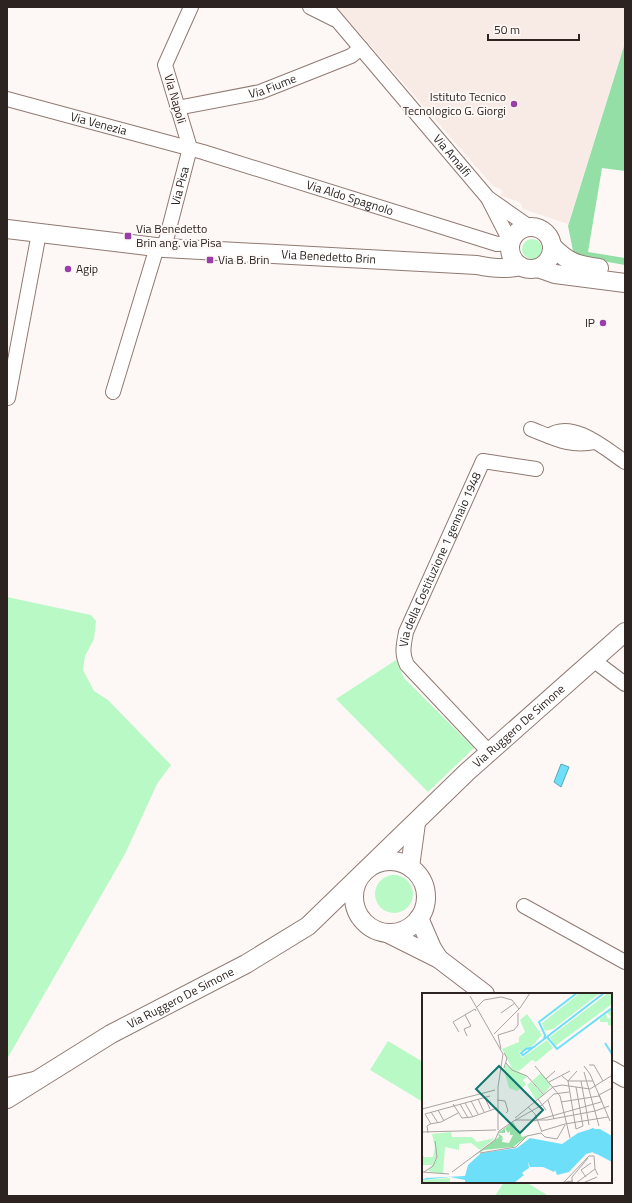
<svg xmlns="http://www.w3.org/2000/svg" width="632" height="1203" font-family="'Titillium Web',sans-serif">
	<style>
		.built { fill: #f8ebe6 }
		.green { fill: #b8f9c5 }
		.forest { fill: #94dfa5 }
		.water { fill: #6ddff9; stroke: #5aa7b8 }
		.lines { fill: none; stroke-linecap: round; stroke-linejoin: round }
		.minor-casing { stroke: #907a72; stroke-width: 16 }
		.tertiary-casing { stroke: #907a72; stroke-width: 20 }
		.minor { stroke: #fff; stroke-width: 14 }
		.tertiary { stroke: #fff; stroke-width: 18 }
		.poi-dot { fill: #993da8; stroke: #fdf8f6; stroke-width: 1.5 }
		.labels { text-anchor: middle; stroke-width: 4; stroke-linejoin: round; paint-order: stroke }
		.street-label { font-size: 12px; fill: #2d2421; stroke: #fdf8f6 }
		.poi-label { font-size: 12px; fill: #2d2421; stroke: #fdf8f6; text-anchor: start }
		.inset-river { fill: none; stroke: #6ddff9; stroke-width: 2 }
		.inset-road { fill: none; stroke: #aaa3a1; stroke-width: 1 }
		.view { fill: #0f766e; fill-opacity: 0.15; stroke: #0f766e; stroke-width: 2 }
		.inset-edge { fill: none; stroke: #2d2421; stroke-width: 2 }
	</style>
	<rect width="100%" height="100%" fill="#fdf8f6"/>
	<!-- built -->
	<path class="built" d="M337 7H625V43L568 224 523 209 520 202 501 196 502 190 493 186Z"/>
	<!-- green -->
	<path class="green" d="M522 249a10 10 0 1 1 20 0a10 10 0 1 1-20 0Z
		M7 597 91 615 96 621 94 639 85 656 83 670 94 691 108 700 171 765 157 784 125 854 7 1059Z
		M396 660 404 678 474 748 428 792 336 699Z
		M375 894a19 19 0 1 1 38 0a19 19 0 1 1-38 0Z
		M388 1041 423 1062V1102L370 1070Z
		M504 1182H526L547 1195 495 1196Z"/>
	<!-- forest -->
	<path class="forest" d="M625 43V171L602 168 588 252 625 258V265L574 256 568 226Z"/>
	<!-- water -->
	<path class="water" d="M561 764 569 767 561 787 554 782Z"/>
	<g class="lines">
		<defs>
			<g id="minor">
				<path d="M310 7 334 19"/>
				<path id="s1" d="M326 7 488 198 531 228"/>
				<path id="s2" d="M7 99 203 152 497 244 511 243 488 198"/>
				<path id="s3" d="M177 108 260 92 351 56 361 48"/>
				<path d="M190 148 165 65 191 7"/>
				<path id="s4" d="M164 248 190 148"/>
				<path d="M113 392 157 247"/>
				<path d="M8 398 39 233"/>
				<path d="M531 429C554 438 569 447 595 442"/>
				<path d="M549 436C572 419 606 449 625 462"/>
				<path d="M593 660 625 684"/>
				<path id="s5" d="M489 752 407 665C401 653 404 644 406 632L483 461 536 469"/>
				<path d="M524 906 625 962"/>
				<path d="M7 1085 34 1079"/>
			</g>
			<g id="tertiary">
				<circle cx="531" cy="248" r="21"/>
				<path id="s6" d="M7 229 164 248 477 265C491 268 505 270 520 266"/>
				<path d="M552 246C568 262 576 265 599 268"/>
				<path d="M538 268 555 274 625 283"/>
				<circle cx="390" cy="897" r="36"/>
				<path d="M410 867 416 823"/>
				<path d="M419 918 432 948 439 959"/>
				<path d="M387 933 439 959 485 994"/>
				<path d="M611 1070 625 1078"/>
				<path id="s7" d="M7 1099 111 1034 246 964 308 926 467 772 625 632"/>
			</g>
		</defs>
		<!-- minor casing -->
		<use href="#minor" class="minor-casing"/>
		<!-- tertiary casing -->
		<use href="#tertiary" class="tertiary-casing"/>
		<!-- minor -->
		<use href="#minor" class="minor"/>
		<!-- tertiary -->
		<use href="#tertiary" class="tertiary"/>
	</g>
	<!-- markers -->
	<g class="poi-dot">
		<circle cx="514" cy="104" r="4"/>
		<rect x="124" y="232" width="8" height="8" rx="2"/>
		<rect x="206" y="256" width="8" height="8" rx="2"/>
		<circle cx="68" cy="269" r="4"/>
		<circle cx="603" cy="323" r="4"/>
	</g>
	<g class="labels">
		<!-- street labels -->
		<g class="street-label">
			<text dy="4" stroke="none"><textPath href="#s3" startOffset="98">Via Fiume</textPath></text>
			<text transform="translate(175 99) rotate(74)" y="4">Via Napoli</text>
			<text dy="4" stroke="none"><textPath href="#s2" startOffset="95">Via Venezia</textPath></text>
			<text dy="4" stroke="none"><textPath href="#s1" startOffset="195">Via Amalfi</textPath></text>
			<text dy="4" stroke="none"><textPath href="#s4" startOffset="64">Via Pisa</textPath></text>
			<text dy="4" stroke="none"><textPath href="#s2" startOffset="357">Via Aldo Spagnolo</textPath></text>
			<text dy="4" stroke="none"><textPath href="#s6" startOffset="323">Via Benedetto Brin</textPath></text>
			<text dy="4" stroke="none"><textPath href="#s5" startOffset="233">Via della Costituzione 1 gennaio 1948</textPath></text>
			<text dy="4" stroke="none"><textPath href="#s7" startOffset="638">Via Ruggero De Simone</textPath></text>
			<text dy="4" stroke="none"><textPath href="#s7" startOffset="201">Via Ruggero De Simone</textPath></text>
		</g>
		<!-- poi labels -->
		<g class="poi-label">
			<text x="506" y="101" text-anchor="end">Istituto Tecnico<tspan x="506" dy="14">Tecnologico G. Giorgi</tspan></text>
			<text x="136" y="233">Via Benedetto<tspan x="136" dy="14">Brin ang. via Pisa</tspan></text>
			<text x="218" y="264">Via B. Brin</text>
			<text x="76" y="273">Agip</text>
			<text x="595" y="327" text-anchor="end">IP</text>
		</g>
	</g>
	<!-- overview -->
	<g transform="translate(422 993)">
		<rect width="190" height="190" fill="#fdf8f6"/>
		<path d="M158 0H178L131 36 123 38 120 30ZM186 0H190V11L133 53 128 44ZM190 16V33L186 32V29H178V26L184 21 186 26 189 24 185 20ZM105 21 120 42 111 52 97 59 100 65 125 47 131 55 114 69 110 67 97 78 90 75 80 56 97 49V44L103 39 98 27ZM84 71 105 84 101 87 104 92 95 98 87 95 82 77ZM119 80 129 92 122 101 110 88ZM109 89 121 102 114 107 105 92ZM29 139 30 144H50L55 149 73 145 58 157 49 150 37 151V157L23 154 21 181 6 178 15 166 14 148 15 164 10 172H0V161L2 164H11L13 154 10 141ZM28 185V190H0L1 187Z" fill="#b8f9c5"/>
		<path d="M91 129 100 144 107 142 91 154 62 157 50 164 77 144 76 140ZM83 135 86 140 88 138V142H91L87 150 80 149 81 145 78 146 81 144 76 140H83Z" fill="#94dfa5" fill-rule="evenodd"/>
		<path d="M169 136H178L190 143V169L171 159 164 161 147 179 135 182 133 177 132 179 121 174H108L106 169 107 175 100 180 102 182 92 190H43V187L28 184 0 187 4 185 43 183 46 172 59 160 95 155 108 145 140 151 156 140Z" fill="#6ddff9"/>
		<path class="inset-river" d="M125 44 135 56 190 15M122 46 123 42 117 29 155 0M183 50 190 61M101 62 99 60 104 56 112 54M100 63 182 0M167 138 163 147 169 154M190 150 171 136 150 147 154 151 168 154 172 159 190 164M174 159 181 155 182 145"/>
		<path class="inset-road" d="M48 3 81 61 76 94V137M54 15 62 7 79 4 90 7 97 16M79 20 93 10M43 22 49 33 42 36 45 43M37 39 31 29 53 16 54 18M72 41 98 15 108 0M79 56 76 42 92 37 96 32V20M82 60 85 65 82 75M84 70 90 77 105 83 122 102M167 72H172L181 88M113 73 138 103 148 145M162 73 168 81 180 109M162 79 177 133M140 83 146 88H171M124 86 133 78M146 88 154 136 161 133 154 94M146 88 155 78M159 88 167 132M127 89 148 78M177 102 188 128M177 102 190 95M63 105 68 116M56 106 62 119M116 106 124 117M75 107 83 108 86 118 84 120M126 107 132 126M49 108 56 121M139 109 177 103M43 110 51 124M31 111 40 125 50 124 75 115M38 111 46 125M106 114 113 121 120 139M0 116 73 97M16 117 22 128M9 119 16 130M93 125 131 94 140 92 168 96 189 83M93 127H125L173 118 187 113M112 128 179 109M9 131 3 121 68 103M120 138 143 131 186 124M0 139 74 137M6 140 5 133 8 131 19 129 36 120M119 140 123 144 135 146 143 132M58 160 94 154 105 143 119 140M0 179 27 181M2 179 11 173 15 164 13 148M30 179 73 147 77 138 90 129 120 112 132 101 147 99M164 184 159 177 169 170M142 189 167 163H172L173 176 176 182M137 190 151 188M150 190V184L166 165M154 190 173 176M161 190 175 184"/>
		<path class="view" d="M77 73 121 117 98 140 54 96Z"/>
		<rect width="190" height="190" class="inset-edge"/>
	</g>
	<!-- border -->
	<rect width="632" height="1203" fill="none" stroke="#2d2421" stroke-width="16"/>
	<!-- scale -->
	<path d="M488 34v6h91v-6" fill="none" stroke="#2d2421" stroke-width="2"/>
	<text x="494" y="34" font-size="12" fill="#2d2421" stroke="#fdf8f6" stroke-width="3" paint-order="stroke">50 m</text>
</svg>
